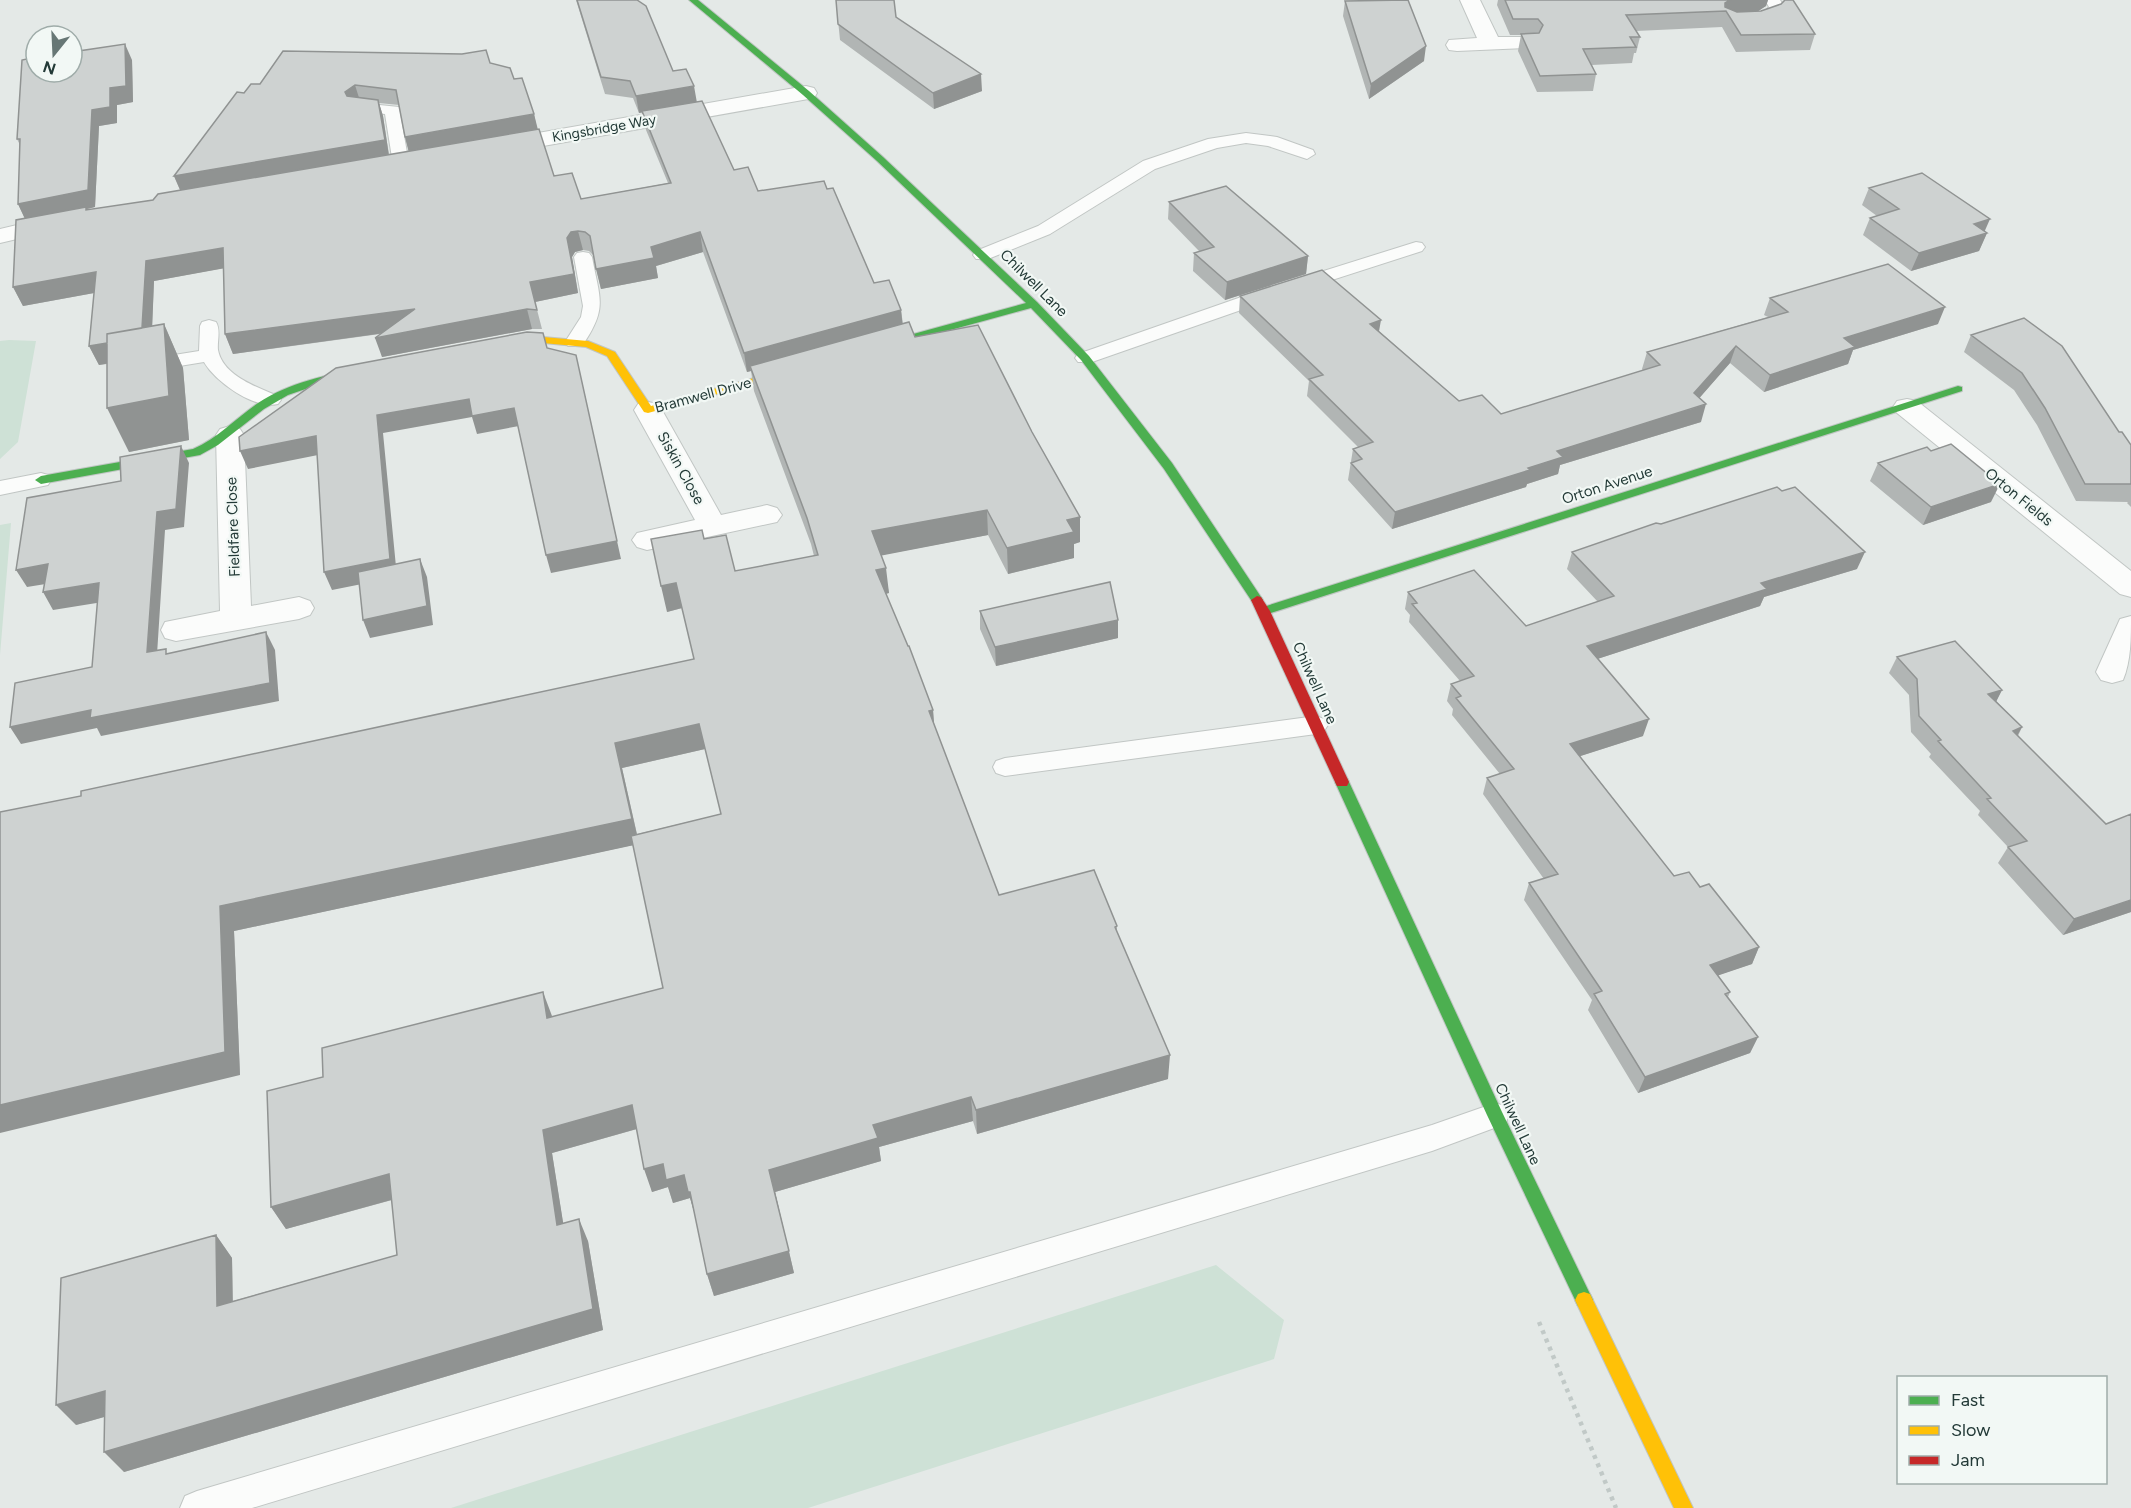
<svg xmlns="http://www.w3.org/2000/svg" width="2131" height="1508" font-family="Figtree,sans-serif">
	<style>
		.green { fill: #cee1d6 }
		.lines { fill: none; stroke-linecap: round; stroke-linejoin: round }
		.lane-casing { stroke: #c1c6c4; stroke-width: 2 }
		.street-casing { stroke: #c1c6c4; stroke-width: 2 }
		.fast-casing { stroke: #c0c6c4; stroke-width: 2 }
		.slow-casing { stroke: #c0c6c4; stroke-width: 2 }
		.jam-casing { stroke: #c0c6c4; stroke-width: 2 }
		.path { stroke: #c1c9c7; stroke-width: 4.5; stroke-dasharray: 4 5; stroke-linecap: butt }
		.lane { fill: #fbfcfb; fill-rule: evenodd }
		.street { fill: #fbfcfb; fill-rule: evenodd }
		.fast { fill: #4caf50; fill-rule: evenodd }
		.slow { fill: #ffc107; fill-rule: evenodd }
		.jam { fill: #c62828; fill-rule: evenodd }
		.wall { fill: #b1b5b4; fill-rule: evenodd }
		.shaded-wall { fill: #909392 }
		.building { fill: #ced2d1; stroke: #909392; stroke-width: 1.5 }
		.labels { text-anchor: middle; stroke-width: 4.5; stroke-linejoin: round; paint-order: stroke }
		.far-street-label { font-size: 14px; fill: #233a37; stroke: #f2f8f5 }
		.street-label { font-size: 15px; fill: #233a37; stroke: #f2f8f5 }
	</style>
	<rect width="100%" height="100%" fill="#e4e9e7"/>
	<!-- green -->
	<path class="green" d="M9 340 36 341 18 442 0 459V341Z
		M11 523 0 655V525Z
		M1216 1265 1284 1320 1274 1359 808 1508H451Z"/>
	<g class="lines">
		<defs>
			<path id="lane" d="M1765 0H1780L1785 7 1774 20 1751 25 1746 23 1743 20 1746 17 1764 13 1769 7Z
				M360 103 399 107 409 164 407 168H395L393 164 385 114 354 111 352 108Z
				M1246 133 1277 137 1313 150 1315 154 1307 159 1268 146 1246 143 1217 148 1155 169 1050 234 988 259H976L973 255 976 251 1038 226 1143 161 1208 139Z
				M1416 242 1422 243 1425 247 1422 251 1264 302 1092 362H1078L1075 358 1078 354 1250 294Z
				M583 252 589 253 592 257C600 300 608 308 582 346H568L565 342 581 317 583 306 574 257 577 253Z
				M209 320 216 322C221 330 217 341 218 350 223 376 257 387 278 396L281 400 278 404C254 410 215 381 204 362L149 371 142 369 139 365 142 361 149 359 199 351 200 326 202 322Z
				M41 473 48 475 51 480 48 485 0 495V481Z
				M1316 716 1324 719 1328 725 1324 731 1316 734 1005 776 996 773 993 767 996 761 1005 758Z
				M1495 1103 1505 1106 1509 1115 1505 1124 1432 1151 252 1508H180L185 1496 197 1491 1432 1125Z"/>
			<path id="street" d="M1460 0H1480L1498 37H1535L1538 42 1535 47 1527 48 1457 51 1449 50 1446 45 1449 40 1477 38Z
				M806 86 814 88 817 93 814 98 498 154 490 152 486 147 490 142 498 140Z
				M59 215 68 217 71 222 68 227 0 243V229Z
				M1907 399 1917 401 2131 571V597L2120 594 1897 413 1893 407 1897 401Z
				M648 402 658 404 662 410 721 515 767 505 777 508 782 515 777 522 647 550 637 547 632 540 637 533 695 520 634 410 638 404Z
				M230 426 240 429 244 435 251 606 299 597 310 601 314 608 310 615 299 619 176 641 165 638 161 630 165 622 220 611 216 435 220 429Z
				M2131 616C2131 638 2131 661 2123 680L2112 683 2101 680 2096 672 2120 619Z"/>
			<path id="fast" d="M689 0H698L809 91 883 157 1037 302 1089 356 1172 463 1261 597 1263 600 1261 603H1253L1164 469 1081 360 1031 308 874 351H866V347L1026 303 877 161 803 95Z
				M364 368 368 369V373L326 382 288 395 264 409 218 445 200 455 41 484 35 480 41 476 193 449C218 438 236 418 258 403 290 382 327 375 364 368Z
				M1958 386 1962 387V391L1268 614 1264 615 1258 611 1260 608Z
				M1342 777 1347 778 1349 782 1502 1112 1590 1294 1593 1300 1590 1306 1584 1308 1578 1306 1487 1115 1335 782 1337 778Z"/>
			<path id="slow" d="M532 336 588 341 615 352 651 406 794 367 799 370 798 372 648 413 644 412 607 356 586 347 532 342 500 348 495 345 500 342Z
				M1584 1292 1590 1294 1693 1508H1674L1575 1300 1578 1294Z"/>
			<path id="jam" d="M1257 596 1261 597 1270 611 1349 782 1347 786H1337L1335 782 1251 600Z"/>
		</defs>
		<!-- lane casing -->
		<use href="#lane" class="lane-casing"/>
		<!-- street casing -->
		<use href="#street" class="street-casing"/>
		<!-- fast casing -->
		<use href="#fast" class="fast-casing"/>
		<!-- slow casing -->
		<use href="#slow" class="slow-casing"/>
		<!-- jam casing -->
		<use href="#jam" class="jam-casing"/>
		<!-- path -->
		<path class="path" d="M1539 1322 1616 1508"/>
		<!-- lane -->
		<use href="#lane" class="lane"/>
		<!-- street -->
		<use href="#street" class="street"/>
		<!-- fast -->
		<use href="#fast" class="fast"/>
		<!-- slow -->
		<use href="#slow" class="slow"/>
		<!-- jam -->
		<use href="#jam" class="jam"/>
	</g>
	<!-- wall -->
	<path class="wall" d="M576 0H637L673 71 697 102 734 170 758 191 827 189 874 283 901 310 903 324 915 337 1080 542 1074 544V558L1008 574 988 535 881 555 889 593 886 594 933 710 934 725 999 895 1117 926V933L1168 1079 977 1134 973 1121 879 1147 881 1161 775 1192 794 1273 714 1296 707 1274 695 1215 690 1198 673 1203 668 1187 652 1192 637 1129 552 1153 563 1223 588 1241 603 1330 124 1472 104 1417 76 1425 216 1235 232 1258 233 1301 397 1255 392 1200 286 1229 271 1207 323 1077 663 988 633 845 234 931 240 1075 81 796 694 659 682 608 667 612 704 539 735 571 814 556 811 544 754 391 751 371 747 372 703 252 656 266 658 278 601 289 593 255 589 251 583 250 575 252 572 257 578 293 535 302 542 329H532L382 357 380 334 233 354 225 334 224 268 154 281 152 326 164 324 183 368 189 440 129 452 107 364 99 365 89 346 94 293 23 306 13 287 25 219 18 204 20 145 17 139 132 60 133 102 117 105V123L99 126 95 207 87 209V210L153 200 180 190 174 176 244 93 260 84 490 63 514 79 534 114 537 129 554 176 581 199 668 183 646 130 642 112 639 113 633 98 605 94ZM379 103 399 105 405 137 409 151 389 155 383 116ZM705 749 721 814 637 834 622 768Z
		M836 0 896 17 982 91 934 109 840 40Z
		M1498 0H1768L1766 6 1757 11 1815 34 1810 50 1736 52 1722 27 1636 31 1640 37 1636 53H1634L1632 63 1592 65 1596 74 1593 91 1537 92 1518 51 1521 35H1510L1497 5Z
		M1345 1 1424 61 1369 99 1343 16Z
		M1869 188 1984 232 1987 233 1979 251 1911 271 1863 235 1870 218 1877 216 1862 205Z
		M1169 202 1308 256 1306 274 1225 300 1193 271 1194 253 1199 251 1168 219Z
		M1240 296 1379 331 1459 401 1501 414 1643 371 1642 369 1647 352 1768 317 1764 315 1770 298 1938 324 1853 350 1848 364 1764 392 1730 363 1699 398 1701 422 1560 465 1558 474 1527 484 1526 487 1392 529 1348 480 1353 449 1358 447 1307 396 1309 381 1239 313Z
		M1971 335 2119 432 2131 445V507L2127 503 2128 502 2076 501 2037 425 2014 390 1964 352Z
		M1878 463 1991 502 1923 525 1870 481Z
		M1572 552 1857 569 1764 597 1760 606 1597 659 1643 736 1580 756 1674 876 1700 887 1759 947 1752 964 1718 975 1730 992 1728 997 1758 1037 1750 1053 1638 1093 1588 1010 1592 1000 1524 900 1529 883 1544 879 1483 794 1487 778 1500 774 1452 715 1453 709 1447 701 1451 684 1460 681 1409 622 1410 615 1405 609 1408 592 1526 626 1598 602 1567 569Z
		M980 611 1118 620V638L996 666 980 629Z
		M1897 657 2002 690 1996 701 2022 727 2018 736 2131 912 2063 935 1998 863 2008 847 1978 815 1980 811 1929 757 1931 754 1911 732 1909 695 1889 673Z"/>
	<!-- shaded-wall -->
	<path class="shaded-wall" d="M1730 0H1768L1766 6 1757 12 1729 15 1726 11 1725 3Z
		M125 44 132 60 133 102 117 105V123L99 126 95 207 87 209 94 226 26 221 18 204 92 110 110 88Z
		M1426 46 1424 61 1369 99 1371 84Z
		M981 74 982 91 934 109 933 93Z
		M355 85 360 101 350 108 345 92Z
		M694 86 697 103 639 113 636 96Z
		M378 100 383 116 389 156 181 192 174 176Z
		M534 114 538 130 409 153 405 137Z
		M1990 219 1983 235 1987 233 1979 251 1911 271 1919 253 1974 224Z
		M578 231 583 250 575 252 572 257 578 293 535 302 530 282 567 238 571 232Z
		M700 232 703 252 656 266 658 278 601 289 596 269 651 247Z
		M223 248 231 267 154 281 151 356 99 365 89 346 146 261Z
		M1308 256 1306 274 1225 300 1227 282Z
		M96 272 105 291 23 306 13 287Z
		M1945 307 1938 324 1853 350 1848 364 1764 392 1770 375 1844 338Z
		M415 309 421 328 233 354 225 334Z
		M527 309 532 329 382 357 375 338Z
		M901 310 903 329 750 366 751 371 747 372 744 353Z
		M1381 320 1378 337 1370 324Z
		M164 324 183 368 189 440 129 452 107 408Z
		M1736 346 1730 363 1689 410 1706 404 1701 422 1560 465 1558 474 1527 484 1526 487 1392 529 1395 512 1528 468 1557 451 1694 393Z
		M580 373 621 559 551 573 546 555Z
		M469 399 514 408 519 426 477 434 472 417 383 433 397 577 332 590 324 572 377 415Z
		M316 436 323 454 248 469 240 451Z
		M181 446 189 463 184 527 165 530 156 670 147 652 157 512Z
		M2000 484 1991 502 1923 525 1931 507Z
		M987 510 988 535 874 557 872 531Z
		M1080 517V542L1074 544V558L1008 574 1007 548 1067 520Z
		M1865 552 1857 569 1764 597 1760 606 1582 664 1587 646 1761 583Z
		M420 559 427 577 433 625 370 638 363 620Z
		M48 564 58 582 27 587 16 570Z
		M886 568 889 593 879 595 876 570Z
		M99 583 109 601 53 610 43 592Z
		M676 583 682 608 667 612 661 586Z
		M1118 620V638L996 666 995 647Z
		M266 632 275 650 279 701 101 736 97 728 21 744 10 727Z
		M2002 690 1994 706 1988 694Z
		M933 710 935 736 929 711Z
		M1649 719 1643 736 1565 761 1570 744Z
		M699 724 705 749 622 768 639 844 234 931 240 1075 0 1133V1105L220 906 615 743Z
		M2022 727 2013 743V731Z
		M2131 900V912L2063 935 2074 919Z
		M1759 947 1752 964 1702 981 1710 965Z
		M543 992 552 1016 556 1042 547 1018Z
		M1758 1037 1750 1053 1638 1093 1645 1077Z
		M1170 1055 1168 1079 977 1134 976 1110Z
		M971 1097 973 1121 879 1147 881 1161 775 1192 794 1273 714 1296 707 1274 769 1170 873 1125Z
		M632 1105 640 1128 552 1153 567 1247 557 1225 543 1130Z
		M663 1164 684 1175 690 1192 695 1215 690 1198 673 1203 668 1187 652 1192 644 1169Z
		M389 1174 402 1197 286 1229 271 1207Z
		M579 1219 588 1241 603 1330 124 1472 104 1452Z
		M216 1235 232 1258 233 1327 217 1306Z
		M105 1391 125 1411 76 1425 56 1405Z"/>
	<!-- building -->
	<path class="building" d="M577 0H637L646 6 673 71 686 69 694 86 636 96 630 81 601 77Z
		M836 0H894L896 17 981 74 933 93 838 24Z
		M1408 0 1426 46 1371 84 1345 1Z
		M1505 0H1730L1725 3V7L1737 12 1761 11 1781 4 1785 0H1793L1815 34 1741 35 1726 11 1626 15 1640 37H1630L1636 47 1583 49 1596 74 1540 76 1521 34 1539 33 1543 25 1538 19H1513Z
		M125 44 126 86 110 88V107L92 110 88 190 18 204 20 139H17L22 60 36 57V72H72V52Z
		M486 50 490 63 510 68 514 79 522 78 534 114 405 137 396 90 355 85 345 92 347 96 378 100 385 140 174 176 237 92 244 93 251 84H260L283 51 462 54Z
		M702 101 734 170 748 167 758 191 824 181 827 189 833 188 874 283 889 280 901 310 744 353 700 232 651 247 654 258 596 269 590 236 585 232 578 231 571 232 567 238 574 274 530 282 537 310 527 309 375 338 415 309 225 334 223 248 146 261 142 328 107 334V343L89 346 96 272 13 287 16 220 86 207V210L153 200 158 194 539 129 554 176 572 173 581 199 671 183 642 111Z
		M1922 173 1990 219 1974 224 1987 233 1919 253 1870 218 1899 209 1869 188Z
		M1226 186 1308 256 1227 282 1194 253 1214 247 1169 202Z
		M1888 264 1945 307 1844 338 1855 347 1770 375 1736 346 1694 393 1706 404 1557 451 1563 457 1528 468 1530 470 1395 512 1351 463 1362 459 1353 449 1373 442 1309 379 1323 375 1240 296 1322 270 1381 320 1370 324 1459 401 1482 395 1501 414 1660 365 1647 352 1788 312 1770 298Z
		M2024 318 2062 346 2119 432H2122L2131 445V484H2085L2045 408 2022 373 1971 335Z
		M909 322 915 337 978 325 1032 432 1080 517 1067 520 1074 532 1007 548 987 510 872 531 886 568 876 570 908 646H909L933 710 929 711 999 895 1094 870 1117 926 1115 927 1170 1055 976 1110 971 1097 873 1125 878 1138 769 1170 789 1251 707 1274 690 1192H688L684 1175 666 1180 663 1164 644 1169 632 1105 543 1130 557 1225 579 1219 593 1309 104 1452 105 1391 56 1405 61 1278 216 1235 217 1306 397 1255 389 1174 271 1207 267 1091 323 1077 322 1048 543 992 547 1018 663 988 631 836 721 814 699 724 615 743 632 819 220 906 225 1052 0 1105V812L81 796V791L694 659 676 583 661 586 651 539 702 530 704 539 726 535 735 571 818 555 807 518 750 366Z
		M164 324 169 396 107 408V334Z
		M527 332 543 333 547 348 576 355 617 541 546 555 514 408 472 416 469 399 377 415 390 559 324 572 316 436 240 451 239 437 336 368Z
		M1951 444 2000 484 1931 507 1878 463 1927 447 1931 451Z
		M181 446 176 509 157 512 147 652 166 649V654L266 632 270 683 90 718 91 710 10 727 15 683 92 667 99 583 43 592 48 564 16 570 27 498 121 481 120 457Z
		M1777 487 1782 491 1795 487 1865 552 1761 583 1767 589 1587 646 1649 719 1570 744 1674 876 1689 872 1700 887 1709 884 1759 947 1710 965 1730 992 1725 994 1758 1037 1645 1077 1594 994 1602 991 1529 883 1558 874 1487 778 1514 769 1456 698 1461 696 1451 684 1474 676 1412 604 1417 603 1408 592 1474 570 1526 626 1614 596 1572 552 1656 523 1661 524Z
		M420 559 427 606 363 620 358 572Z
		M1110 582 1118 620 995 647 980 611Z
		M1955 641 2002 690 1988 694 2022 727 2013 731 2106 824 2131 814V900L2074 919 2008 847 2027 841 1987 799 1991 798 1938 741 1941 740 1919 716 1917 679 1897 657Z"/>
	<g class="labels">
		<!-- far-street labels -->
		<g class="far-street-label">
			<text transform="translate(604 128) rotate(-10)" y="5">Kingsbridge Way</text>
		</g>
		<!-- street labels -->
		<g class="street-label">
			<text transform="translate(1034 283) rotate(45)" y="5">Chilwell Lane</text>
			<text transform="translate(703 395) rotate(-15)" y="5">Bramwell Drive</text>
			<text transform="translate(681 468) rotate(61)" y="5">Siskin Close</text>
			<text transform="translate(1607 485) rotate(-18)" y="5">Orton Avenue</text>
			<text transform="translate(2019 497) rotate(39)" y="5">Orton Fields</text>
			<text transform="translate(233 527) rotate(-92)" y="5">Fieldfare Close</text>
			<text transform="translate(1315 683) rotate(66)" y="5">Chilwell Lane</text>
			<text transform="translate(1518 1124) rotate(65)" y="5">Chilwell Lane</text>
		</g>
	</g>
	<!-- legend -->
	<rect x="1897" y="1376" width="210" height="108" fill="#f2f8f5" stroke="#9faca9" stroke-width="1.5"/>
	<rect x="1909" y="1396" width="30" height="9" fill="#4caf50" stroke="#9faca9" stroke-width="1.5"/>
	<text x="1951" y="1406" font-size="18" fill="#233a37">Fast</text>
	<rect x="1909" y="1426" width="30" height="9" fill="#ffc107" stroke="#9faca9" stroke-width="1.5"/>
	<text x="1951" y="1436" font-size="18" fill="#233a37">Slow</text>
	<rect x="1909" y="1456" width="30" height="9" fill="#c62828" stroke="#9faca9" stroke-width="1.5"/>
	<text x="1951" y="1466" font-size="18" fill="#233a37">Jam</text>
	<!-- north arrow -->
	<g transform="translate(54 54) rotate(198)"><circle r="28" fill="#f2f8f5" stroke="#9faca9" stroke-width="1.5"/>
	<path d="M0-4.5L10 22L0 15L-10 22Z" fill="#677775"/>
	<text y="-9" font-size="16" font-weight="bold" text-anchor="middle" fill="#233a37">N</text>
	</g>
</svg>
